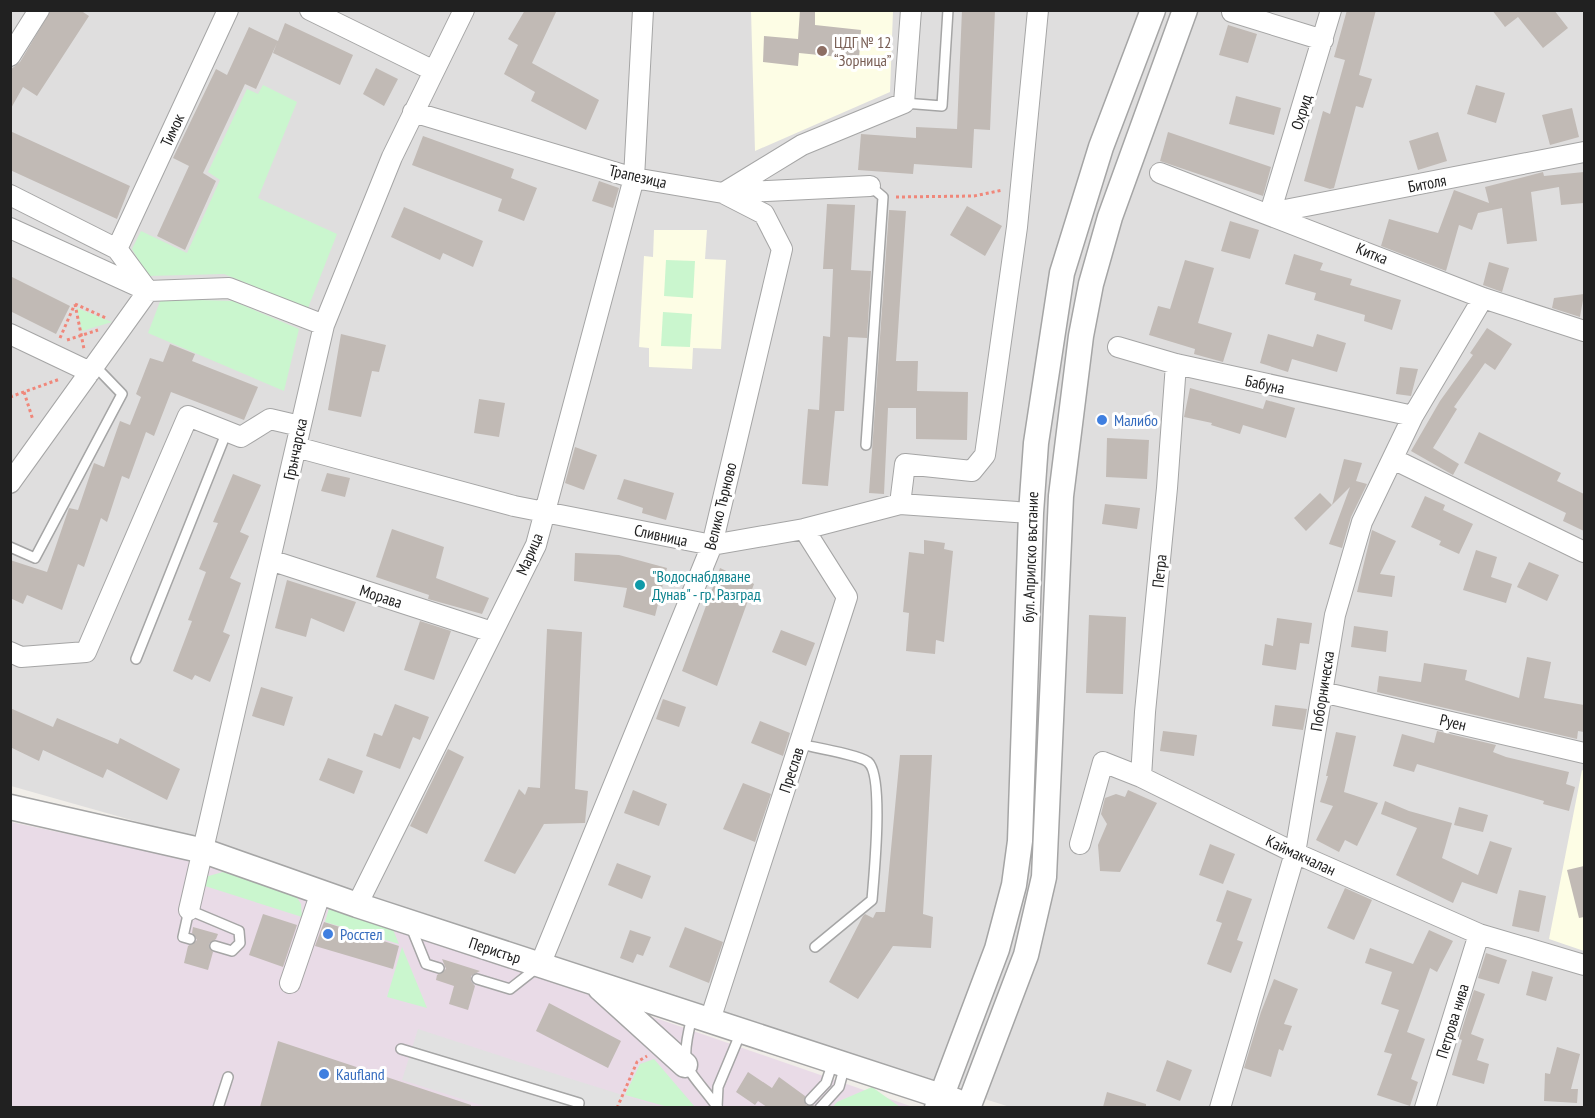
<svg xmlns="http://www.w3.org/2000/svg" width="1595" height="1118" font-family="'PT Sans Narrow',sans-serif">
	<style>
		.residential { fill: #dfdede }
		.industrial { fill: #e9dbe7 }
		.education { fill: #fdfde5 }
		.park { fill: #caf6ce }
		.parking { fill: #e1e1e1 }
		.building { fill: #c1bab5 }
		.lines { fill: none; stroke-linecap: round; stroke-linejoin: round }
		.service-casing { stroke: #a5a5a5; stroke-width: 12 }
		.minor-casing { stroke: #a5a5a5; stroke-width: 22 }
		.tertiary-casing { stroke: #a5a5a5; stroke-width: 27 }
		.path { stroke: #f0877a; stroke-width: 3; stroke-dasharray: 3 3; stroke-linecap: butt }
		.service { stroke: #fff; stroke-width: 9 }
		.minor { stroke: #fff; stroke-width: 20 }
		.tertiary { stroke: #fff; stroke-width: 24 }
		.education-dot { fill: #8d6e63; stroke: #fff; stroke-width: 2 }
		.shop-dot { fill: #3f7fe0; stroke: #fff; stroke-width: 2 }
		.culture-dot { fill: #0f9aa8; stroke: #fff; stroke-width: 2 }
		.labels { text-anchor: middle; stroke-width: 6; stroke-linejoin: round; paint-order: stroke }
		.education-label { font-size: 16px; fill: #785e54; stroke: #fff; text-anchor: start }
		.street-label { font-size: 16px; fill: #212121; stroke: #fff }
		.shop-label { font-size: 16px; fill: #366cbe; stroke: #fff; text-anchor: start }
		.culture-label { font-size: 16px; fill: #0d838f; stroke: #fff; text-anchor: start }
	</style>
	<rect width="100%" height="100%" fill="#f1eee9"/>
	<!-- residential -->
	<path class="residential" d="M11 11H1584V1107H1010L403 915 262 857 11 786Z"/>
	<!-- industrial -->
	<path class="industrial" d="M11 822 213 865 913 1107 11 1108Z"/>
	<!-- education -->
	<path class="education" d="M751 11H893L890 92 755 151Z
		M654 230H707L705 259 726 260 721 349 693 348 692 369 649 367V348L639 347 644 256 653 257Z
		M1582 770 1584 771V951L1549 939Z"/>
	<!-- park -->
	<path class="park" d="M263 85 297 102 258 198 337 234 308 308 224 274 148 276 132 249 141 231 187 253 220 180 208 172 247 89 258 94Z
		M666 260 695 261 693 298 664 296Z
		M161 299 233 301 299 329 284 391 148 333Z
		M77 308 112 322 82 331Z
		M663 312 692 314 690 347 661 346Z
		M223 872 296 896 301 904 302 917 205 886V877Z
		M340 905 391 925 399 944 325 922 329 908Z
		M402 947 427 1008 387 997Z
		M654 1059 695 1107H668L625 1095 640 1064Z
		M872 1087 900 1107H833L837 1102Z"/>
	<!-- parking -->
	<path class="parking" d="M418 1029 568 1078 661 1107H487L402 1080Z"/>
	<!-- building -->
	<path class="building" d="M51 10H80L89 16 37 96 23 87 10 110V70L20 62Z
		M525 10H557L532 63 599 100 586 130 531 101 535 92 504 74 518 45 508 39Z
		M800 10H815V25L861 30 859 59 799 53 798 66 763 62 764 36 798 39Z
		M962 10H995L990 130 974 129 972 168 914 164 913 174 858 170 861 134 916 138V127L957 129Z
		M1347 10H1376L1359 75 1372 79 1363 108 1356 106 1334 188 1330 189 1304 181 1323 111 1330 114 1345 60 1334 57Z
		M1492 10H1554L1568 28 1543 48 1518 17 1505 27Z
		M285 23 353 55 340 85 273 53 277 43 256 89 245 84 203 173 216 181 185 250 157 236 189 166 173 158 216 69 227 75 249 27 278 41Z
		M1228 25 1257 34 1248 63 1219 55Z
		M376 68 398 79 384 106 363 94Z
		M1476 85 1505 93 1496 123 1467 114Z
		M1236 96 1281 108 1274 135 1229 124Z
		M1572 108 1579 137 1550 145 1542 115Z
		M10 131 130 186 117 219 10 170Z
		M1168 132 1271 167 1263 196 1160 161Z
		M1438 132 1447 161 1418 170 1409 141Z
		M423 136 514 169 511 178 537 188 524 221 498 211 502 199 412 165Z
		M1543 172 1544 176 1584 172V203L1561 205 1559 187 1531 192 1537 241 1507 244 1502 208 1478 213 1472 230 1459 225 1446 271 1381 246 1389 219 1438 233 1454 190 1489 203 1485 187Z
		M599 181 619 188 613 208 592 201Z
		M827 204 855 205 851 270 871 271 867 338 848 337 844 411H835L828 486 802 484 808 409 819 410 823 336 830 337 833 269H823Z
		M967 206 1002 226 985 256 950 235Z
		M404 207 483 241 473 267 443 253 440 260 391 237Z
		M889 210 906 211 896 361H918L917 391 968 392 967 440 916 439V408H888L884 494 869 493Z
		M1230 221 1259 230 1250 259 1221 251Z
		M1294 254 1323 263 1320 270 1352 279 1350 285 1401 300 1392 330 1364 321 1365 315 1314 300 1316 293 1285 284Z
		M1185 260 1214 268 1198 323 1232 333 1223 362 1194 354 1195 349 1149 335 1158 306 1170 309Z
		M1489 262 1509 268 1502 292 1483 285Z
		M10 276 70 306 56 334 10 311Z
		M1584 294 1580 317 1552 308 1554 298Z
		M1487 328 1512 344 1495 370 1485 363 1454 407 1457 409 1433 448 1459 464 1453 475 1411 451 1440 401 1473 355 1470 353Z
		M341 334 386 345 379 372 372 371 361 417 328 410Z
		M1268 334 1313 347 1317 334 1346 343 1337 372 1292 359 1288 372 1260 363Z
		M170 344 195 354 192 361 258 387 244 420 171 392 154 436 146 432 129 479 122 476 107 522 101 518 84 567 78 564 62 610 27 595 23 604 10 598V560L47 572 69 508 78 510 94 463 104 467 120 421 130 425 141 397 136 394 150 358 163 362Z
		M1400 367 1418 369 1411 396 1396 394Z
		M1190 388 1263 409 1266 400 1295 408 1286 438 1243 425 1240 434 1211 425 1212 423 1184 417Z
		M479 399 505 403 499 437 474 433Z
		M1479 432 1561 473 1557 481 1584 494V531L1563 521 1566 513 1464 463Z
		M1107 438 1149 440 1147 479 1106 477Z
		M575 447 597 455 584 490 565 483Z
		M1344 459 1362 463 1356 481 1367 484 1351 517 1342 548 1329 544 1350 487 1332 505Z
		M327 473 350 478 345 497 321 491Z
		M233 474 261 485 240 532 249 536 230 578 241 583 223 632 230 635 210 682 195 675 192 680 173 671 192 621 188 620 206 572 199 569 218 523 213 522Z
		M624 479 674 493 666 520 642 513 643 508 617 499Z
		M1320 493 1332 505 1306 531 1294 518Z
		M1425 496 1445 505 1443 510 1473 524 1459 554 1439 545 1441 541 1411 527Z
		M1105 504 1140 508 1137 529 1102 524Z
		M392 529 444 547 436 578 489 598 482 614 428 599 429 595 376 577Z
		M1372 530 1396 541 1380 574 1395 576 1392 597 1357 592Z
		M924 540 945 543 944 549 953 551 944 642 936 640 935 654 906 651 909 613 903 612 909 552 924 554Z
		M1476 550 1497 557 1491 577 1512 584 1506 603 1463 590Z
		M575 553 619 555 667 568 655 616 623 607 627 588 574 581Z
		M1529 562 1559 575 1547 601 1517 587Z
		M720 568 754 584 717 686 682 671Z
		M287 580 356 602 344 632 311 618 306 637 275 628Z
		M1089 615 1126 617 1123 694 1086 693Z
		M1277 618 1312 623 1309 644 1300 643 1296 670 1262 665 1265 644 1273 646Z
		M420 621 451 631 434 680 404 670Z
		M1354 626 1388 631 1386 652 1351 647Z
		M547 629 582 632 575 789 588 791 585 823 544 824 515 874 484 861 519 789 525 795 528 787 540 788Z
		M781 630 815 643 806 666 772 652Z
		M1527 657 1551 662 1544 698 1584 705V732L1578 731 1577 739 1377 692 1379 676 1421 682 1424 663 1467 670 1465 680 1519 698Z
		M261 687 293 697 284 726 252 716Z
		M663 699 686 707 679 727 656 719Z
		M395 704 429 717 420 740 413 737 400 769 366 756 374 733 382 736Z
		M1275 705 1307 709 1303 730 1272 726Z
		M10 708 53 727 57 718 118 744 120 738 180 769 167 800 107 769 103 778 43 750 39 761 10 747Z
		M760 721 790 733 783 756 751 743Z
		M1163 731 1197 735 1194 756 1160 751Z
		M1437 731 1496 745 1493 752 1506 757 1569 772 1566 784 1575 787 1569 811 1543 804 1544 801 1417 764 1414 772 1393 766 1402 734 1434 743Z
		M1336 732 1356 736 1344 792 1378 803 1357 846 1345 840 1339 852 1316 840 1333 806 1320 802 1328 776H1326Z
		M448 749 464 757 427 834 410 826Z
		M900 755H932L923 914 933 917 931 948 893 946 858 999 829 982 863 916 865 914 873 918 876 912H885Z
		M328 758 363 771 354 794 319 780Z
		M743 783 771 794 755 842 723 829Z
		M633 790 667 804 659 826 624 813Z
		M1128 790 1157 803 1120 872 1100 871 1098 845 1107 824 1101 814 1105 798 1116 794 1125 797Z
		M1385 801 1409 811 1452 823 1442 858 1478 875 1490 841 1512 848 1497 894 1462 882 1453 903 1396 875 1417 828 1381 814Z
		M1459 807 1488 815 1483 832 1454 825Z
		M1210 844 1235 854 1223 884 1199 875Z
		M617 863 651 876 642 899 608 885Z
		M1584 866V917L1579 918 1567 870Z
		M1345 888 1372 900 1354 940 1327 928Z
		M1227 890 1252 899 1237 940 1243 942 1231 973 1207 964 1222 923 1216 921Z
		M1519 890 1546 896 1539 932 1512 926Z
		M263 914 297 925 283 967 249 955Z
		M324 922 399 946 393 969 315 946Z
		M193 927 218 934 216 939 209 944 213 952 208 970 184 963 188 946 197 940 192 933Z
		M685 927 723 942 709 983 669 967Z
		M630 930 651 937 643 956 637 954 633 963 620 958Z
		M1429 930 1453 941 1437 972 1430 968 1407 1032 1425 1039 1411 1079 1418 1082 1410 1106 1377 1095 1392 1054 1384 1052 1399 1010 1381 1004 1392 972 1365 963 1370 948 1413 964Z
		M1486 953 1507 960 1499 984 1478 978Z
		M442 959 480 971 471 976V981L475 986 468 1010 449 1004 454 986 436 980 437 975 446 969Z
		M1532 971 1553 977 1546 1001 1526 995Z
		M1274 979 1298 989 1284 1024 1292 1026 1283 1051 1279 1049 1271 1077 1244 1068 1261 1012Z
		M1474 990 1485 994 1471 1034 1484 1039 1477 1060 1489 1064 1484 1084 1452 1075 1462 1040 1459 1039Z
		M549 1003 621 1041 608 1068 536 1031Z
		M278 1041 471 1105V1107H260Z
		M1557 1047 1580 1054 1571 1089H1578L1577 1103 1544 1101 1545 1073 1550 1074Z
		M1167 1060 1192 1070 1180 1101 1156 1091Z
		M748 1072 772 1088 779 1077 805 1096 806 1105H814L813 1107H767L758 1101 755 1105 736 1092Z
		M1107 1092 1146 1104V1107H1103Z"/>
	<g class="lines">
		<defs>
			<path id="service" d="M904 103 942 106 948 10
				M866 445 883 197 870 186
				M10 547 35 558 122 394 95 366
				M136 659 227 431
				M800 744C812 747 860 755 868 762 884 775 874 875 872 900L815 947
				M411 927 426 964 439 968
				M190 939 183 937 189 910 239 931 240 943 232 951 215 946
				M477 979 510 989 538 967
				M692 1017C678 1072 687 1065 718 1108
				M401 1049 579 1103 578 1108
				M810 1100 826 1083 833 1062
				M717 1107 718 1087 741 1032
				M218 1108 228 1077
				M820 1108 839 1087 845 1065"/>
			<path id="minor" d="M310 10 432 70
				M1331 10 1270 213 1584 152
				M1232 12 1323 40
				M10 56 39 10
				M413 112 634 178 723 193 870 186
				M1160 173 1483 298 1584 331
				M725 192 802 145 904 103 911 10
				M10 195 117 249 148 291
				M10 228 146 290
				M117 249 228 10
				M10 334 90 372
				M1118 347 1176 364 1413 416
				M296 447 514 506 712 545 804 529 900 504 1031 513
				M1393 459 1584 552
				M10 483 148 291 229 288 324 325
				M900 504 905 464 972 471 985 455 1017 227 1038 10
				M270 560 492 632
				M10 652 21 657 86 652 188 416 241 437 270 419 300 426
				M1322 692 1584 753
				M1141 777 1145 712 1167 488 1176 364
				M1080 844 1103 762 1141 777 1295 853 1479 934 1584 965
				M357 905 536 545 634 178 643 10
				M189 910 324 325 392 157 464 10
				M540 965 712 545 782 249 764 214 723 193
				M290 983 321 892
				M710 1020 847 597 804 529
				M1220 1108 1295 853 1335 615 1362 522 1413 416 1483 298
				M1425 1108 1479 934"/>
			<path id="tertiary" d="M10 807 204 851 357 905 956 1101
				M600 988 685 1065
				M937 1108 997 949 1014 885 1020 841 1031 513 1036 443 1062 273 1101 147 1153 10
				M968 1108 1026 955 1044 877 1061 496 1081 336 1091 284 1110 217 1185 10"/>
		</defs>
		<!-- service casing -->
		<use href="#service" class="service-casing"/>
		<!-- minor casing -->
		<use href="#minor" class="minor-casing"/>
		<!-- tertiary casing -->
		<use href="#tertiary" class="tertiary-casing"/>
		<!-- path -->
		<path class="path" d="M896 197 974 196 1003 190
			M75 304 84 349
			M75 304 106 318
			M60 338 74 306
			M67 340 98 330
			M24 392 33 420
			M10 397 60 379
			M617 1108 637 1062 647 1056"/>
		<!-- service -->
		<use href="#service" class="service"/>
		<!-- minor -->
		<use href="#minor" class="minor"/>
		<!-- tertiary -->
		<use href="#tertiary" class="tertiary"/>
	</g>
	<!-- markers -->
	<circle class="education-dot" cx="822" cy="51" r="6"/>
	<g class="shop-dot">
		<circle cx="1102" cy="420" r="6"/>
		<circle cx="328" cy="934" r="6"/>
		<circle cx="324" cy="1074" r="6"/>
	</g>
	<circle class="culture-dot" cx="640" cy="585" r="6"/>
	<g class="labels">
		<!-- education labels -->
		<g class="education-label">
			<text x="834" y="48">ЦДГ № 12<tspan x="834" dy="18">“Зорница”</tspan></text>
		</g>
		<!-- street labels -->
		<g class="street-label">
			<text transform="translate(1301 112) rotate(-73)" y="6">Охрид</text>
			<text transform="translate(172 130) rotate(-65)" y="6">Тимок</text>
			<text transform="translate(638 176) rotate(13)" y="6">Трапезица</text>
			<text transform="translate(1427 183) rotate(-11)" y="6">Битоля</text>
			<text transform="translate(1372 253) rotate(22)" y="6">Китка</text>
			<text transform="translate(1265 384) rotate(12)" y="6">Бабуна</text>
			<text transform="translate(295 449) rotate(-78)" y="6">Грънчарска</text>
			<text transform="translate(720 506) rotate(-76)" y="6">Велико Търново</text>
			<text transform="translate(661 535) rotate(12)" y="6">Сливница</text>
			<text transform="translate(529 554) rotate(-67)" y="6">Марица</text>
			<text transform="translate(1030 557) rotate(-88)" y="6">бул. Априлско въстание</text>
			<text transform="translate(1159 571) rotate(-84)" y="6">Петра</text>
			<text transform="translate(381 596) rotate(18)" y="6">Морава</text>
			<text transform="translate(1322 691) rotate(-81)" y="6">Поборническа</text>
			<text transform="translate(1453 722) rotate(13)" y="6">Руен</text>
			<text transform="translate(791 770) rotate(-72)" y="6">Преслав</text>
			<text transform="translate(1301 855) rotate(25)" y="6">Каймакчалан</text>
			<text transform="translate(495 950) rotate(18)" y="6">Перистър</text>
			<text transform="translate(1452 1021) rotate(-73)" y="6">Петрова нива</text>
		</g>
		<!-- shop labels -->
		<g class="shop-label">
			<text x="1114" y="426">Малибо</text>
			<text x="340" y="940">Росстел</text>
			<text x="336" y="1080">Kaufland</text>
		</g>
		<!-- culture labels -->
		<g class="culture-label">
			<text x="652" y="582">"Водоснабдяване<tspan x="652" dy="18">Дунав" - гр. Разград</tspan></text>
		</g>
	</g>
	<!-- border -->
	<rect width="1595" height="1118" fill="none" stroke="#212121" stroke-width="24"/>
</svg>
